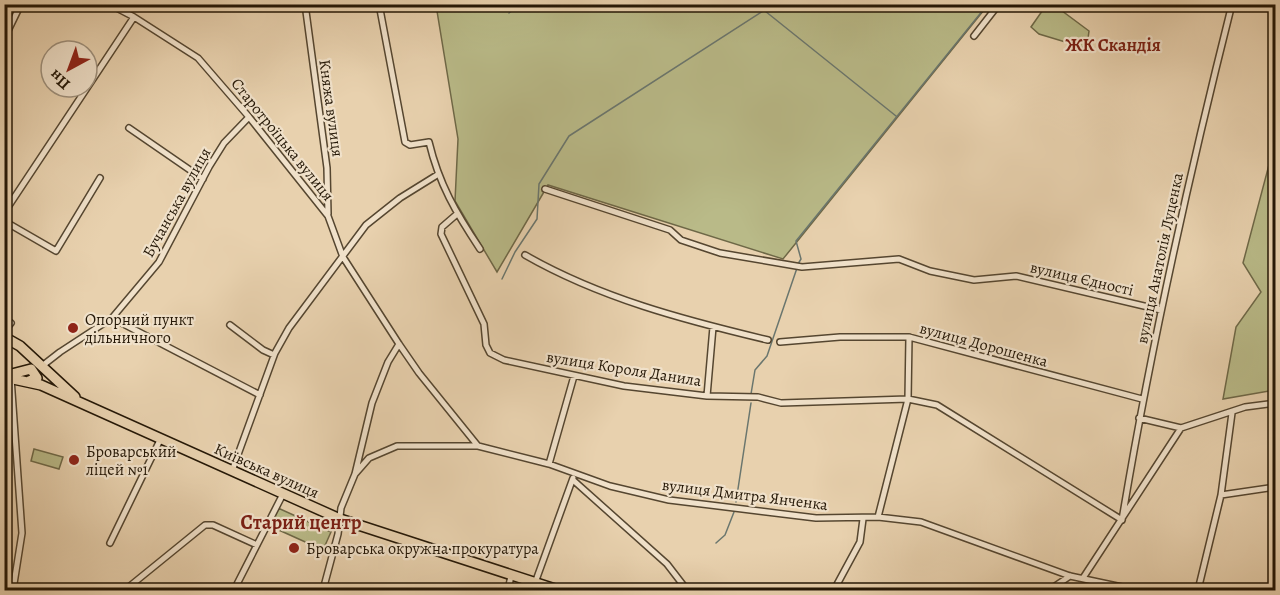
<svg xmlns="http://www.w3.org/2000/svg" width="1280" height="595" font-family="Alegreya,serif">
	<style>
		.green { fill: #b9ba88; stroke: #6e6847; stroke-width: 1.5 }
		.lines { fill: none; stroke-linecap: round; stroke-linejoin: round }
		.stream { stroke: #6a766e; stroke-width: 1.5 }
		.street-casing { stroke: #554630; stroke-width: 8 }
		.primary-casing { stroke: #241706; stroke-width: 12 }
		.street { stroke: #f0e1ca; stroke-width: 5 }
		.primary { stroke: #e8d1ae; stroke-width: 9 }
		.poi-dot { fill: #8f2418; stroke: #f0e1ca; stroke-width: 2 }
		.labels { text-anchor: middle; stroke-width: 4.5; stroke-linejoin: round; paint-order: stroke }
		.street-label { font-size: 16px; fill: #241706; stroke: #f0e1ca }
		.poi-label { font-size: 16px; fill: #241706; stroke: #f0e1ca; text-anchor: start }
		.neighbourhood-label { font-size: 18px; font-weight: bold; fill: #7a1f14; stroke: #f0e1ca }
		.quarter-label { font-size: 20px; font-weight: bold; fill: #7a1f14; stroke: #f0e1ca }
	</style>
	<rect width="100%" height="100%" fill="#e8d1ae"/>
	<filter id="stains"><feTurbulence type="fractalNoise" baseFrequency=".00333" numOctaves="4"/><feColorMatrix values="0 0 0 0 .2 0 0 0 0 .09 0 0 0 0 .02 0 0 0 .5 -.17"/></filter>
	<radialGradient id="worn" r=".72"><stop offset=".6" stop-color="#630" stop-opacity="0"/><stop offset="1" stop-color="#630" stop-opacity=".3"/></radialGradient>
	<!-- green -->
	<path class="green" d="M1047 4 1054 5 1089 31 1087 46 1085 48 1039 34 1031 27Z
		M436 5H988L783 259 548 185 497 272 455 201 458 139Z
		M1275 142V390L1223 399 1236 327 1261 292 1243 263Z
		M34 449 63 457 59 469 31 461Z
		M278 508 331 532 323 550 270 526Z"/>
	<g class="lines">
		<!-- stream -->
		<path class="stream" d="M765 11 896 116
			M509 13 521 4
			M798 264 801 259 796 241 988 4
			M502 279 515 252 537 219 539 184 569 136 774 4
			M751 394 755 370 767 356 797 268
			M736 502 751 403
			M716 543 725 535 734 512"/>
		<defs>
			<path id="street" d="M109 4 134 17 198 58 249 117 328 216 343 257 399 344 419 373 478 446
				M305 4 327 168 328 214
				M379 4 405 142 410 145 429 142C439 184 456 213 480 249
				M974 36 999 4
				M4 39 21 4
				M129 128 203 179
				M545 189 670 230 681 240 720 253 802 267 899 259 930 271 974 280 1016 276 1161 310
				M4 213 134 17
				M457 214 442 227 441 234 484 324 486 345 490 353 504 360 624 386 707 396 758 397 781 403 908 399 937 405 1122 520
				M4 221 56 251 100 178
				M525 255C600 298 684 320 768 340
				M112 318 260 395
				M230 325 263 350 274 355
				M4 331 11 323
				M780 342 840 337H909L1142 399
				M42 366 60 352 112 318 159 262 209 167 224 143 249 117
				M11 378 22 533 13 590
				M707 396 713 327
				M1139 418 1181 428
				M549 464 574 376
				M232 471 275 353 289 328 366 225 400 198 437 175
				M355 474 369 458 397 446H478L549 464 610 486 669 500 816 518 878 517 921 522 1070 576 1136 590
				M573 480 667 564 687 590
				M1221 495 1276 487
				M878 517 908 399 909 337
				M1122 520C1151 346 1189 175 1232 4
				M110 543 161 438
				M1083 578 1181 428 1245 407 1276 403
				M535 583 573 478
				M125 590 205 525H213L257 545
				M234 590 283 494
				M323 590 338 534 341 508 355 474 372 403 388 362 399 344
				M508 590 511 576
				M834 590 860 542 863 519
				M1049 590 1070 576
				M1198 590 1221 495 1232 413"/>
			<path id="primary" d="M4 337 20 346 75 397
				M4 376 31 369 37 378 29 381
				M4 377 41 385 340 519 558 590"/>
		</defs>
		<!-- street casing -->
		<use href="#street" class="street-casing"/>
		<!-- primary casing -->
		<use href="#primary" class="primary-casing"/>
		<!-- street -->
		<use href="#street" class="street"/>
		<!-- primary -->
		<use href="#primary" class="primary"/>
	</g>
	<!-- markers -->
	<g class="poi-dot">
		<circle cx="73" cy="328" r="6"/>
		<circle cx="74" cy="460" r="6"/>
		<circle cx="294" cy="548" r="6"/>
	</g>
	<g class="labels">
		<!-- street labels -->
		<g class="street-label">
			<text transform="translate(332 108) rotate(82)" y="6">Княжа вулиця</text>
			<text transform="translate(283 139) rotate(51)" y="6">Старотроїцька вулиця</text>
			<text transform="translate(176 202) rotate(-61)" y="6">Бучанська вулиця</text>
			<text transform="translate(1159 258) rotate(-78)" y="6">вулиця Анатолія Луценка</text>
			<text transform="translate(1082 278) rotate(13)" y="6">вулиця Єдності</text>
			<text transform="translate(984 344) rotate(15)" y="6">вулиця Дорошенка</text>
			<text transform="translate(624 368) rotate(9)" y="6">вулиця Короля Данила</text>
			<text transform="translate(267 470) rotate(24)" y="6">Київська вулиця</text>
			<text transform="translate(745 494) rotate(7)" y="6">вулиця Дмитра Янченка</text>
		</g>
		<!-- poi labels -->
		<g class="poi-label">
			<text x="85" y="325">Опорний пункт<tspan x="85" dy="18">дільничного</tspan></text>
			<text x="86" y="457">Броварський<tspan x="86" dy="18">ліцей №1</tspan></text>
			<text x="306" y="554">Броварська окружна прокуратура</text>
		</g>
		<!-- neighbourhood labels -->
		<g class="neighbourhood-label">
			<text x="1113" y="51">ЖК Скандія</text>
		</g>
		<!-- quarter labels -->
		<g class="quarter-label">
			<text x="301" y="529">Старий центр</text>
		</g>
	</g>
	<!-- margin -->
	<rect width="1280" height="595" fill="none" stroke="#e8d1ae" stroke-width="24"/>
	<rect x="6" y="6" width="1268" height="583" fill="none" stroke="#241706" stroke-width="3"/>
	<rect x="12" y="12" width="1256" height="571" fill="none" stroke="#241706" stroke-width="1.5"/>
	<!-- north arrow -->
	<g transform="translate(69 69) rotate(221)"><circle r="28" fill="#f0e1ca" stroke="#9e907c" stroke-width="1.5"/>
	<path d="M0-4.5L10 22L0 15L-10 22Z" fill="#8f2418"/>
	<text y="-9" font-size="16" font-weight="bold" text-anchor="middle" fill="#241706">Пн</text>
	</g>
	<rect width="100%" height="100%" filter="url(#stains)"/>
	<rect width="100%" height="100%" fill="url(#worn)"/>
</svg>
